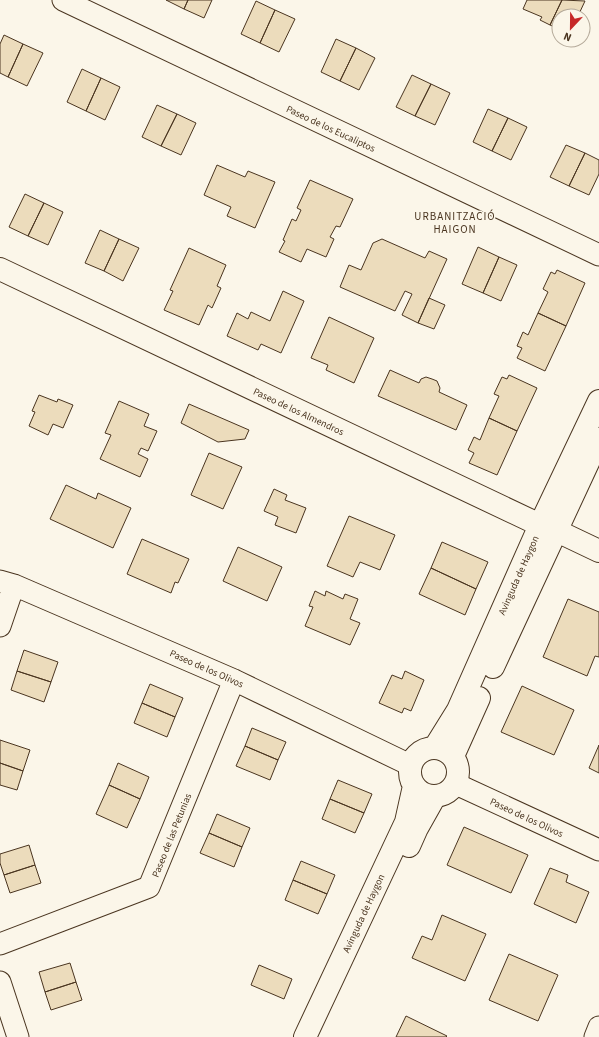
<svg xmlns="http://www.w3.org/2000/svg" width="599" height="1037" font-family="'Source Sans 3',sans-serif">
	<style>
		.building { fill: #ecdcbc; stroke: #4a3520 }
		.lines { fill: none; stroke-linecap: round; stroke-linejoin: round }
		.street-casing { stroke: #4a3520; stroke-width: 23 }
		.secondary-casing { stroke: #4a3520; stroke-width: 24 }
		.street { stroke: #fbf6e9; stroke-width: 21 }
		.secondary { stroke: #fbf6e9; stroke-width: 22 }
		.labels { text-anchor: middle; stroke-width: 3; stroke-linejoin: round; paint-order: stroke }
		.street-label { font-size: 10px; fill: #4a3520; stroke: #fbf6e9 }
		.neighbourhood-label { font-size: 11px; letter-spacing: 1px; fill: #4a3520; stroke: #fbf6e9 }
	</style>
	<rect width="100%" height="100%" fill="#fbf6e9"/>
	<!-- building -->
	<path class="building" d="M166 0H188L184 9Z
		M188 0H212L204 18 184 9Z
		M527 0H562L550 25 540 20 542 17 523 9Z
		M562 0 585 1 578 16H559V29L550 25Z
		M256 1 275 10 260 43 241 34Z
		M275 10 295 19 279 52 260 43Z
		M4 35 23 44 8 77 0 73V44Z
		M336 39 356 48 340 81 321 72Z
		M23 44 43 53 27 86 8 77Z
		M356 48 375 58 359 90 340 81Z
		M82 69 101 78 86 111 67 102Z
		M412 75 431 84 415 116 396 107Z
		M101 78 120 87 105 120 86 111Z
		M431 84 450 93 435 125 415 116Z
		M157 105 177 114 161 146 142 137Z
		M488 109 508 118 492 151 473 142Z
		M177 114 196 123 181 155 161 146Z
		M508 118 527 127 511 160 492 151Z
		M566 145 585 153 569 186 550 177Z
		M585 153 599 160V174L589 195 569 186Z
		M217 165 245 177 248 171 275 182 255 228 227 216 231 207 204 195Z
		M310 180 353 199 340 227 336 226 330 237 334 239 326 257 307 249 301 262 279 252 285 241 283 240 292 219 296 221 301 210 297 208Z
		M25 194 44 203 28 236 9 227Z
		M44 203 63 212 48 245 28 236Z
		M100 230 119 239 104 271 85 263Z
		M119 239 139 248 123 281 104 271Z
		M382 239 425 258 429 251 447 259 418 323 402 315 412 294 405 291 395 311 340 287 349 265 361 270 373 243Z
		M478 247 499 257 483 293 462 284Z
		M189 248 226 265 217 286 221 288 212 308 208 305 199 325 164 310 173 291 170 290Z
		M499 257 517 265 501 301 483 293Z
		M557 270 585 283 566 326 538 313 548 292 543 289 551 272 555 274Z
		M283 291 304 301 281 353 261 344 258 350 227 336 237 313 248 319 251 312 270 321Z
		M429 298 445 305 434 329 418 323Z
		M538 313 566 326 545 371 517 358 522 348 517 346 523 332 528 335Z
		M329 317 374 338 354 383 326 370 328 365 311 358Z
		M390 370 419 383 421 379 426 377 432 379 437 381 440 388 439 392 467 405 456 430 378 396Z
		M509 375 537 388 517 431 489 418 499 396 494 394 502 377 507 379Z
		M39 395 57 402 58 399 73 405 63 428 53 424 48 435 29 426 35 412 32 411Z
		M119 401 149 414 144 426 157 431 148 451 141 448 138 454 148 459 140 477 100 459 111 435 105 433Z
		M189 404 249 430 245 439 218 442 181 423Z
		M489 418 517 431 497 475 469 463 474 453 468 450 474 437 480 440Z
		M209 453 242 467 223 509 191 495Z
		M66 485 96 499 98 493 131 508 113 548 50 519Z
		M274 489 287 495 285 500 306 508 296 533 275 525 278 517 264 511Z
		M349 516 395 535 380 570 360 562 353 577 327 566Z
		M142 539 189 559 178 583 175 582 171 593 127 574Z
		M442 542 488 562 476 589 431 568Z
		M238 547 282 567 267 601 223 581Z
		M431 568 476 589 465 615 419 594Z
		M315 591 325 596 326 591 343 599 345 594 358 599 350 619 360 623 350 645 305 626 313 607 309 606Z
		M568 599 599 612V657L595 656 587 676 543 657Z
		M24 650 58 662 51 682 17 671Z
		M17 671 51 682 44 702 11 690Z
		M405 671 424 680 411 711 404 708 402 713 379 703 392 675 402 679Z
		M150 684 183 698 175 717 142 703Z
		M522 686 574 710 554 755 501 732Z
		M142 703 175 717 167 737 134 723Z
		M252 728 286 742 278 760 245 746Z
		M0 740 30 750 23 771 0 763Z
		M599 745V773L589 768Z
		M245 746 278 760 270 780 236 766Z
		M0 763 23 771 17 790 0 785Z
		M118 763 149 777 140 799 109 785Z
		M338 780 372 794 364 813 330 799Z
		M109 785 140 799 127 828 96 814Z
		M330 799 364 813 355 833 322 819Z
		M217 814 250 828 242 847 209 833Z
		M464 827 528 855 511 893 447 865Z
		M209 833 242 847 234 867 200 853Z
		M29 845 35 865 4 875 0 863V854Z
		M301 861 335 875 327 894 293 880Z
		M35 865 41 883 10 893 4 875Z
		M550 868 568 875 566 882 589 892 576 923 534 904Z
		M293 880 327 894 318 914 285 900Z
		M442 915 486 934 465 981 412 958 422 936 432 940Z
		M509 954 558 975 538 1021 489 1000Z
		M70 963 76 982 45 992 39 972Z
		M259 965 292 979 284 999 251 985Z
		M76 982 82 1000 51 1010 45 992Z
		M406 1016 447 1036 446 1037H396Z"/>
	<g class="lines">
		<defs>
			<path id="street" d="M63 0 599 255
				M0 581 14 585 234 680 410 765
				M0 626 14 585
				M456 784 599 850
				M0 944 149 887 234 680
				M0 982 18 1037
				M595 1037 599 1027"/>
			<path id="secondary" d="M0 269 540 525 557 531 599 551
				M493 667 599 439
				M435 747 458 710 540 525 599 401
				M410 772a24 24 0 1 1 48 0a24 24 0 1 1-48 0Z
				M453 756 479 698
				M409 846 417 828 435 796
				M305 1037 406 822 414 786"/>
		</defs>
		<!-- street casing -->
		<use href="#street" class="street-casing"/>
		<!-- secondary casing -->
		<use href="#secondary" class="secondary-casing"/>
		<!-- street -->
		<use href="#street" class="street"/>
		<!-- secondary -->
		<use href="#secondary" class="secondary"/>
	</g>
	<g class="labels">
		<!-- street labels -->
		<g class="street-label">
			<text transform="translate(331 128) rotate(25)" y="4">Paseo de los Eucaliptos</text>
			<text transform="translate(299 411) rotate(25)" y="4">Paseo de los Almendros</text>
			<text transform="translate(518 575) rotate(-66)" y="4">Avinguda de Haygon</text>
			<text transform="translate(207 668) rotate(24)" y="4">Paseo de los Olivos</text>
			<text transform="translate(527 817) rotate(25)" y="4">Paseo de los Olivos</text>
			<text transform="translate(171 835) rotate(-68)" y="4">Paseo de las Petunias</text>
			<text transform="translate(363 913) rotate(-65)" y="4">Avinguda de Haygon</text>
		</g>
		<!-- neighbourhood labels -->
		<g class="neighbourhood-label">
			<text x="455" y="220">URBANITZACIÓ<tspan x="455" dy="13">HAIGON</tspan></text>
		</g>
	</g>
	<!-- north arrow -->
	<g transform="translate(571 28) rotate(202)"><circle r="19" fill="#fbf6e9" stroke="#b4a999"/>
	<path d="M0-3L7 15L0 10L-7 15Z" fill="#c62828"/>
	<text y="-6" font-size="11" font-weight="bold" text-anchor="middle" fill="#4a3520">N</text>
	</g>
</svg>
